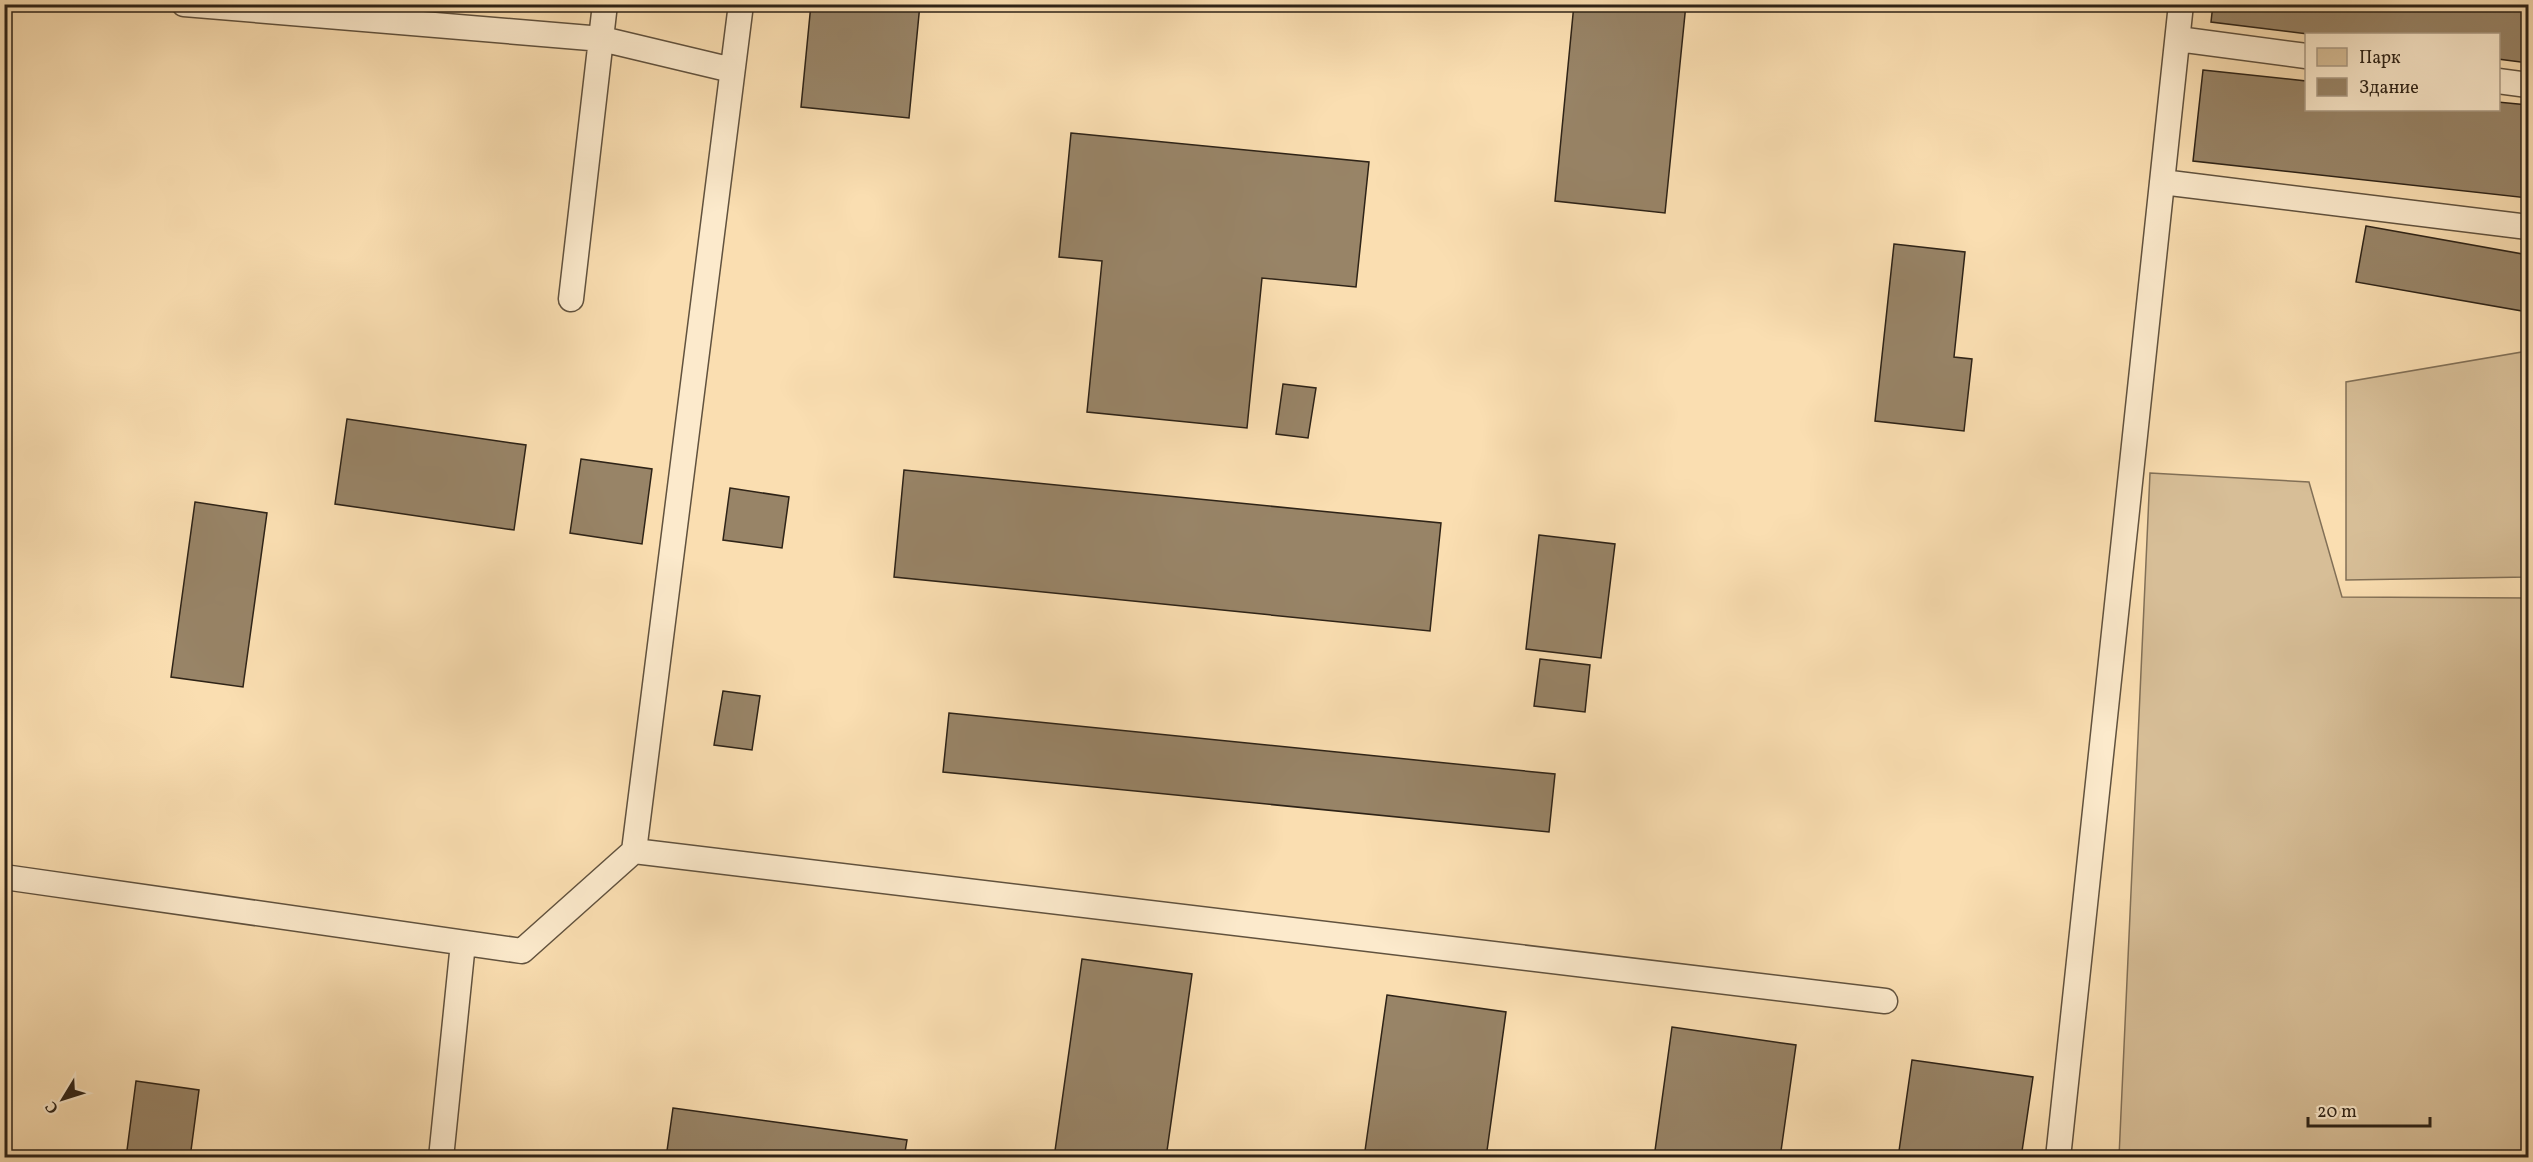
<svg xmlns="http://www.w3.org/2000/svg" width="2533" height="1162" font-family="Vollkorn,serif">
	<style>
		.green { fill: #d7be97; stroke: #827057; stroke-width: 1.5 }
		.building { fill: #988467; stroke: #2e2317; stroke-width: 1.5 }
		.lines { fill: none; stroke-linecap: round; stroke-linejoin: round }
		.service-casing { stroke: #61523e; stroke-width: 27 }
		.service { stroke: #fceacc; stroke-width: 24 }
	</style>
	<rect width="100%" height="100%" fill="#fadeb1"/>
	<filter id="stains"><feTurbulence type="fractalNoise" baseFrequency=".00333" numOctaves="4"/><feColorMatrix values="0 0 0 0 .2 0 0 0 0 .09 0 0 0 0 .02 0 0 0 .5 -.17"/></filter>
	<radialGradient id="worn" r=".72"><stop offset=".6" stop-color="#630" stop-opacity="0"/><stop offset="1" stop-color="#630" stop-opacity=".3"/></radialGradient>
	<!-- green -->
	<path class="green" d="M2528 351V577L2346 580V382Z
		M2150 473 2309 482 2342 597 2528 598V1157H2119Z"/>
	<!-- building -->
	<path class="building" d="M811 4H920L909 118 801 107Z
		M1574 4H1686L1665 213 1555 201Z
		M2213 4 2528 5V63L2498 59V34H2308L2211 22Z
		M2203 70 2306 81V110H2498V102L2528 105V198L2193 161Z
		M1071 133 1369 162 1356 287 1262 278 1247 428 1087 412 1102 261 1059 257Z
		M2366 226 2528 255V312L2356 282Z
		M1894 244 1965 252 1954 357 1972 359 1964 431 1875 421Z
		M1283 384 1316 388 1308 438 1276 434Z
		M347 419 526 445 514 530 335 504Z
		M581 459 652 469 642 544 570 533Z
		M904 470 1441 523 1430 631 894 577Z
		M730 488 789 497 782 548 723 540Z
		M195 502 267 513 243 687 171 677Z
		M1539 535 1615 544 1601 658 1526 649Z
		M1540 659 1590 665 1585 712 1534 706Z
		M723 691 760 696 752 750 714 745Z
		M949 713 1555 774 1549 832 943 772Z
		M1082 959 1192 974 1166 1158H1054Z
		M1387 995 1506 1012 1486 1158H1364Z
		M1672 1027 1796 1045 1780 1158H1654Z
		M1912 1060 2033 1077 2021 1158H1898Z
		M136 1081 199 1090 190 1158H126Z
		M673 1108 907 1140 904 1158H666Z"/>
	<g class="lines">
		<defs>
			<path id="service" d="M184 4 602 39 732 70
				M741 4 634 851 1885 1001
				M2178 39 2306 56
				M2498 81 2528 85
				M2162 182 2528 227
				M571 299 605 4
				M4 877 522 951 634 851
				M441 1158 463 943
				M2058 1158 2181 4"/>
		</defs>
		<!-- service casing -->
		<use href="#service" class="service-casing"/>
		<!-- service -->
		<use href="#service" class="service"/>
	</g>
	<!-- margin -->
	<rect width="2533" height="1162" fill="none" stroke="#fadeb1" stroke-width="24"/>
	<rect x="6" y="6" width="2521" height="1150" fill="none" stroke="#2e2317" stroke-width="3"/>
	<rect x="12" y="12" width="2509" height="1138" fill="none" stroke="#2e2317" stroke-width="1.5"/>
	<!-- legend -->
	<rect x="2305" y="33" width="195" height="78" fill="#fceacc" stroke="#aa9a84" stroke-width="1.5"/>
	<rect x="2317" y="48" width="30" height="18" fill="#d7be97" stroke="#aa9a84" stroke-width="1.5"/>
	<text x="2359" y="63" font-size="18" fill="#2e2317">Парк</text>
	<rect x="2317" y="78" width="30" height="18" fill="#988467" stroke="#aa9a84" stroke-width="1.5"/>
	<text x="2359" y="93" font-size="18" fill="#2e2317">Здание</text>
	<!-- north arrow -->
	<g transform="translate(63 1099) rotate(232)" stroke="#fceacc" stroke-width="4.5" paint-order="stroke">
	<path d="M0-4.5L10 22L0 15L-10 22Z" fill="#2e2317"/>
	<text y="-9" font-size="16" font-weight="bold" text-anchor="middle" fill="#2e2317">С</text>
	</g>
	<!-- scale -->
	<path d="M2308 1117v9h122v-9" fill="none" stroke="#2e2317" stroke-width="3"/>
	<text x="2317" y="1117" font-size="18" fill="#2e2317" stroke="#fceacc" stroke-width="4.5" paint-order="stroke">20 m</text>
	<rect width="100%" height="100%" filter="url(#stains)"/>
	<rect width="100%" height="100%" fill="url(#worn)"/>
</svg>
